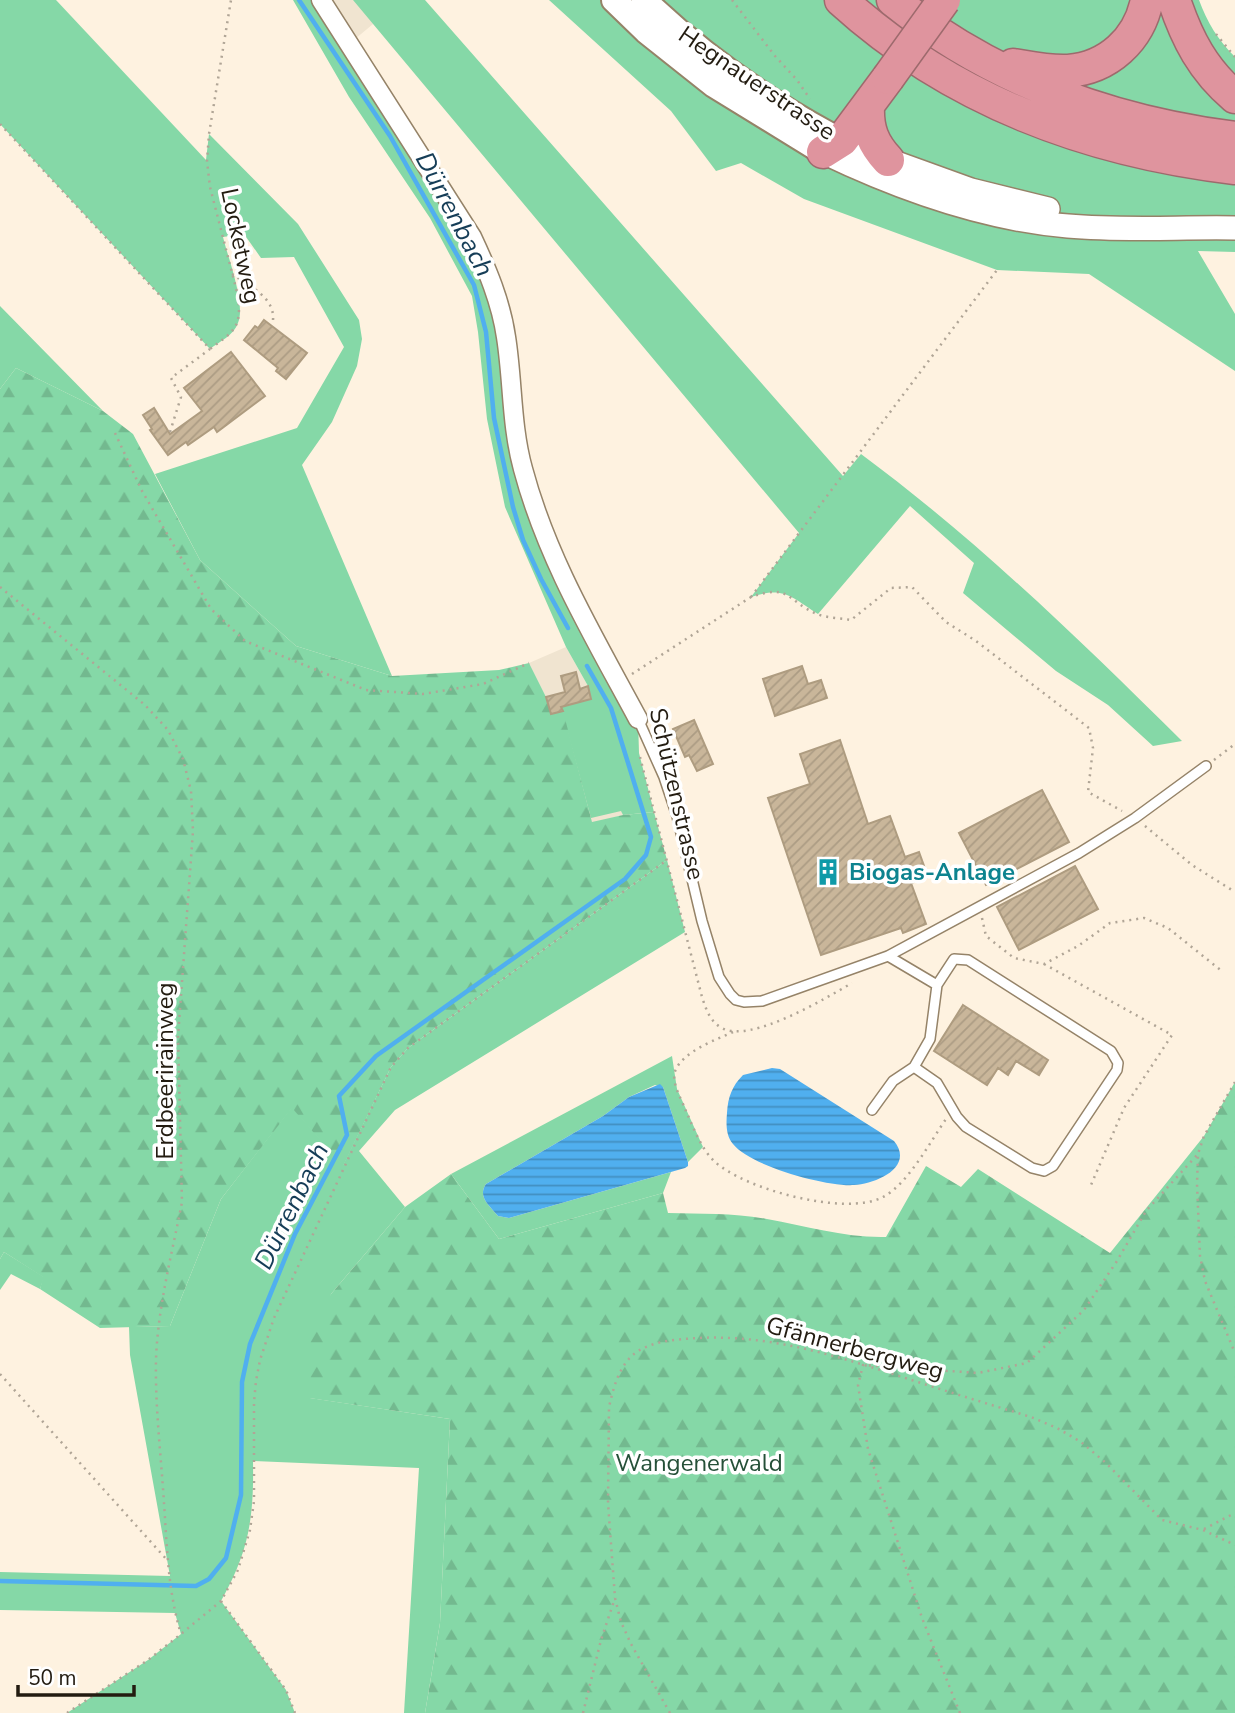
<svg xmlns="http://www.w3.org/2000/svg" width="1235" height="1713" font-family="'Nunito Sans',sans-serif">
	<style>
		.commercial { fill: #f0e4d0 }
		.grass { fill: #85d8a7 }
		.forest { fill: url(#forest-firs) }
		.water { fill: url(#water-rules) }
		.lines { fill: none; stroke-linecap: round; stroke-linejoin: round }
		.stream { stroke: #50afef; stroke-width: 4.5 }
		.building { fill: url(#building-hatch); stroke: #ae9c80; stroke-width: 2 }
		.service-casing { stroke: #958368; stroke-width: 12 }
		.minor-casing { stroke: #958368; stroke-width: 21 }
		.tertiary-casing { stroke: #958368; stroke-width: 26 }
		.secondary-casing { stroke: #958368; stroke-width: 28 }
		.motorway-casing { stroke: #9d6a6d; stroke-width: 35 }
		.path { stroke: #b0a596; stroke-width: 2.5; stroke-dasharray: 2 5; stroke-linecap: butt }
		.service { stroke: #fff; stroke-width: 9 }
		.minor { stroke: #fff; stroke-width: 18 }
		.tertiary { stroke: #fff; stroke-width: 23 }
		.secondary { stroke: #fff; stroke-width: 24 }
		.motorway { stroke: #df949e; stroke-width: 32 }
		.motorway-bridge-casing { stroke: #9d6a6d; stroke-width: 35; stroke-linecap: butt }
		.motorway-bridge { stroke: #df949e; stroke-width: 32 }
		.labels { text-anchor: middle; stroke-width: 7; stroke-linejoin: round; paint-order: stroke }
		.street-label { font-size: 24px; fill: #231c11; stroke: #fff }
		.culture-label { font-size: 24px; font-weight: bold; fill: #0d838f; stroke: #fff; text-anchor: start }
		.park-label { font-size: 24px; fill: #255038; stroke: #fff }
		.water-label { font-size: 26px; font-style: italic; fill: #153d57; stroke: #fff }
	</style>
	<defs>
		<pattern id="forest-firs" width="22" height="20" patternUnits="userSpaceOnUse" patternTransform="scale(1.75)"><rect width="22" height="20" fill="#85d8a7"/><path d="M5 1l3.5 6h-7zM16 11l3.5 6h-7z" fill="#73b98f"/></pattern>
		<pattern id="water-rules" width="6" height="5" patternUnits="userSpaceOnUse" patternTransform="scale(1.75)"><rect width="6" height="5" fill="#50afef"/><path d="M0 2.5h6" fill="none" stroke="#428ec0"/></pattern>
		<pattern id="building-hatch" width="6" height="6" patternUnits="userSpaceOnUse" patternTransform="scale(1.75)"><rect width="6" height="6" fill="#c9b69a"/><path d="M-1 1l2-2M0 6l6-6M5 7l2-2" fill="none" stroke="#ac9c84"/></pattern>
	</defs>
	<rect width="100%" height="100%" fill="#fef2e0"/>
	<!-- commercial -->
	<path class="commercial" d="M321 0H402L349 44Z
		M566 647 588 686 623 815 592 823 562 712 551 714 546 697 529 663Z"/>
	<!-- grass -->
	<path class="grass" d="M0 0H56L206 160 209 134 298 224 359 320 362 339 357 366 332 422 302 465 392 676 296 646 200 560 155 474 297 428 344 347 294 257 261 258 244 234 223 237C228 258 246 304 238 323 234 335 219 342 210 349L0 124Z
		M293 0H321L488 271 522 466 638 719 639 753 654 812 623 815 621 811 591 818 561 707 591 698 588 686 566 647 505 507 487 419 478 332 472 296 430 218 349 97Z
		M353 0H425L843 476 861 454C976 539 1080 640 1182 741L1153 746 1108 705 1056 671 963 593 974 563 910 506 818 614C790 596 784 586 751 597L799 533Z
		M549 0H1199C1207 22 1218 40 1235 57V252L1198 251 1235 314V371L1089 274 997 270 804 199 741 163 716 171 671 111Z
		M0 306 103 411 16 368 0 389Z
		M667 860 685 932 395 1110 359 1151 405 1207 331 1294 310 1398 450 1419 440 1623 425 1713H404L419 1468 253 1461C254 1518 249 1551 221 1601L286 1690 295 1713H67L148 1660 181 1634 175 1613 0 1610V1572L170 1576 130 1355 129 1327 170 1326 221 1199 292 1107 343 1165 391 1067 408 1048Z
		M672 1056 677 1089 703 1147 688 1162 663 1087 655 1085 629 1097 603 1116 486 1184C477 1197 490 1206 498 1216L509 1218 671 1172 663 1193 499 1239 451 1174Z
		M4 1252 44 1277 40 1289 11 1274 0 1290V1259Z"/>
	<!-- forest -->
	<path class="forest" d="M16 368 103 411 133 434 200 560 296 646 392 676 499 670 529 663 546 697 551 714 563 711 592 822 623 815 654 812 667 860 408 1048 391 1067 343 1166 292 1108 221 1199 170 1326 100 1328 40 1289 43 1277 4 1252 0 1259V389Z
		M1235 1082V1713H425L440 1623 450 1419 309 1398V1333L331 1294 405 1207 451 1174 499 1239 663 1193 668 1213C701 1214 735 1213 767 1219 807 1226 845 1238 886 1237L926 1166 961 1187 978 1169 1110 1253 1204 1136Z"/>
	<!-- water -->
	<path class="water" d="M772 1068 780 1069 894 1141C915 1167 876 1184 854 1185 827 1187 750 1166 733 1144 726 1136 726 1124 727 1113 728 1097 732 1086 743 1075Z
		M660 1084 663 1087 688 1162V1166L685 1168 509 1218 498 1216C490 1206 477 1197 486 1184L603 1116 629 1097Z"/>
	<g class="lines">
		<!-- stream -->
		<path class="stream" d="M299 0 390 136 474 285 486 332 494 418 513 507 523 540 541 579 568 628
			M0 1581 196 1586 209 1579 226 1558 241 1495 242 1382 250 1344 295 1234 347 1135 339 1096 376 1056 625 879 646 855 651 837 611 708 587 666"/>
	</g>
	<!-- building -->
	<path class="building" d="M264 320 307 353 286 379 276 371 278 368 244 340 255 326 258 328Z
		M231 352 265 396 217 432 214 427 188 445 186 442 168 455 150 430 152 429 143 415 154 408 170 434 202 411 184 388Z
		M802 666 808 684 821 680 827 698 775 716 763 679Z
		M576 672 580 689 588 686 591 699 561 707 563 711 551 714 546 697 565 692 561 676Z
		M694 720 713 764 697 771 689 755 685 757 673 729Z
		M840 740 868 824 890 816 905 857 919 852 928 877 911 883 926 924 903 933 901 928 821 955 768 798 810 784 800 754Z
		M1042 790 1069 842 986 885 959 833Z
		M1075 866 1098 909 1019 950 997 907Z
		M963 1005 1048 1060 1039 1075 1016 1061 1008 1075 998 1068 987 1085 934 1051Z"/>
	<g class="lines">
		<defs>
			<path id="service" d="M638 719 664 777 677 816 702 921 719 977 730 994 736 1000 744 1002 762 1001 888 956 1079 853 1135 818 1206 766
				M888 956 937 985 930 1039 914 1067
				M872 1110 893 1081 914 1067 937 1083 957 1117 966 1127 1032 1168 1044 1171 1053 1166 1117 1070 1118 1063 1111 1051 968 960 954 959 937 985"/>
			<path id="minor" d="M321 0 472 237C487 269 501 302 506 337 513 381 511 426 523 469 547 559 594 637 638 719"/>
			<path id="tertiary" d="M823 152C900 189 983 219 1068 226 1123 231 1180 227 1235 228
				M888 160 971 190 1048 209"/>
			<path id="secondary" d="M614 0 646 31 714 85 823 152
				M644 0C698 52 762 98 828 134 847 144 868 152 888 160"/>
			<path id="motorway" d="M841 0C951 100 1089 151 1235 168
				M893 0C993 80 1109 122 1235 138
				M1174 0C1187 39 1203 70 1235 97
				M1013 65C1031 68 1050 72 1068 71 1108 68 1139 40 1147 0
				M868 107C867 129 873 144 888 160
				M823 152 842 140 888 78"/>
		</defs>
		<!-- service casing -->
		<use href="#service" class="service-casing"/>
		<!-- minor casing -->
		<use href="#minor" class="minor-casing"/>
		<!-- tertiary casing -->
		<use href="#tertiary" class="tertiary-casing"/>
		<!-- secondary casing -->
		<use href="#secondary" class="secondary-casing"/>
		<!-- motorway casing -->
		<use href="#motorway" class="motorway-casing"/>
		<!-- path -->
		<path class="path" d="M732 0 775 56 797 80 810 99
			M1216 34 1235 57
			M0 124 210 349C234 331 242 328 238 296L210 187 207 161 209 134 231 0
			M232 274C249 286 275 297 273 320
			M170 432 181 397 171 378 210 349
			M115 433 142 491 211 609 245 641 366 690 423 694 483 684 529 663
			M0 587 145 705 168 730 183 759 191 791 193 831 178 1037 182 1202C172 1254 158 1306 156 1359 155 1407 161 1455 164 1503 167 1547 168 1592 181 1634
			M751 597 997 270
			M632 674 751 597C791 583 786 601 817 614 827 618 840 618 851 620L891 588 912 587 946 622 976 641 1089 728 1093 748 1088 792 1122 811
			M640 757 702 997C706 1009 710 1022 722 1028 750 1044 826 998 852 983
			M1214 760 1235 744
			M1145 826 1192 865 1235 892
			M982 918 986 936 1014 958 1044 964 1078 946 1110 923 1144 918 1168 928 1223 972
			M1044 964 1172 1035 1124 1108 1091 1185
			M733 1032C715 1040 685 1051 676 1069 670 1081 681 1098 685 1109 693 1126 700 1147 713 1160 742 1189 846 1217 883 1197 908 1184 930 1142 946 1119
			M1235 1082 1204 1136 1198 1154 1197 1184 1200 1256 1205 1281 1235 1353
			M0 1374 168 1561
			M1204 1529 1235 1513
			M221 1601 286 1690 295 1713
			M67 1713 148 1660 181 1634 221 1601 238 1570 250 1530 254 1501V1402L256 1381 260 1360 274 1318 391 1067 408 1048 667 860
			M583 1713 601 1640 615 1598
			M670 1713 631 1644 621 1622 615 1598 608 1503 609 1407C614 1386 619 1364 638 1351 651 1343 669 1340 684 1339 757 1332 824 1352 893 1374 939 1389 985 1403 1031 1417L1057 1428 1081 1442 1106 1463 1162 1520 1203 1530 1235 1545
			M960 1713 922 1618 868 1449 858 1385 863 1365 978 1373 1027 1363 1084 1310 1117 1261 1146 1211 1198 1154"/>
		<!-- service -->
		<use href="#service" class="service"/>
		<!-- minor -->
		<use href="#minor" class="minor"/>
		<!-- tertiary -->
		<use href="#tertiary" class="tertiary"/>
		<!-- secondary -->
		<use href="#secondary" class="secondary"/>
		<!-- motorway -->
		<use href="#motorway" class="motorway"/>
		<defs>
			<path id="motorway-bridge" d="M888 78 944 0"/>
		</defs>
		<!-- motorway-bridge casing -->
		<use href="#motorway-bridge" class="motorway-bridge-casing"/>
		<!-- motorway-bridge -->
		<use href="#motorway-bridge" class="motorway-bridge"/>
	</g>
	<!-- icons -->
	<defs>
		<symbol id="building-bare" viewBox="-9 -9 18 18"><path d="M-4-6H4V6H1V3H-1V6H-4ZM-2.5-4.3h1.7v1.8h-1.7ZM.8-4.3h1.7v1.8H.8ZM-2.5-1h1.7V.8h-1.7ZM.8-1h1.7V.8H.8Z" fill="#0f9aa8" stroke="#fff" stroke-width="2.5" paint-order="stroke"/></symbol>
	</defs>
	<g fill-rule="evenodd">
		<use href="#building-bare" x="809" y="853" width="38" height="38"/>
	</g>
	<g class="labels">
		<!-- street labels -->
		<g class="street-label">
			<text transform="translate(757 83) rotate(34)" y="8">Hegnauerstrasse</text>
			<text transform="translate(241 246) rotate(78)" y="8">Locketweg</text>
			<text transform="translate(677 794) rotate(77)" y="8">Schützenstrasse</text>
			<text transform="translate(165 1071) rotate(-90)" y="8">Erdbeerirainweg</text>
			<text transform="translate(855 1348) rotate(15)" y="8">Gfännerbergweg</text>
		</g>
		<!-- culture labels -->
		<g class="culture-label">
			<text x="849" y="880">Biogas-Anlage</text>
		</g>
		<!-- park labels -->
		<g class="park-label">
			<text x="699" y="1471">Wangenerwald</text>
		</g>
		<!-- water labels -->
		<g class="water-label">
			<text transform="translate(455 214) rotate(62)" y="9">Dürrenbach</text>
			<text transform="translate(291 1206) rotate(-64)" y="9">Dürrenbach</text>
		</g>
	</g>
	<!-- scale -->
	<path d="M18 1685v10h116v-10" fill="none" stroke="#231c11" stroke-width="3.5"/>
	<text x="28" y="1685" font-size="21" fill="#231c11" stroke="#ffffff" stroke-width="5" paint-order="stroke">50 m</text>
</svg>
